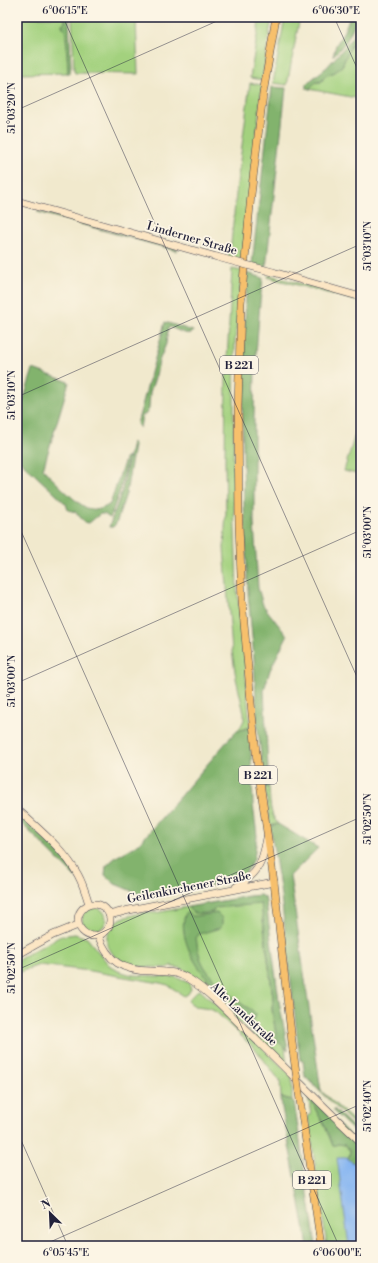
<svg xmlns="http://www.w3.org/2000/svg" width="378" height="1263" font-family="'Libre Bodoni',serif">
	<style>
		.green { fill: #a3d17e; stroke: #627a5c }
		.forest { fill: #82b36d; stroke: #526a54 }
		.water { fill: #86b5f1; stroke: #546c96 }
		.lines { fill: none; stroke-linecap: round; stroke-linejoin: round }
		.secondary-casing { stroke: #414051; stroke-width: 8 }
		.primary-casing { stroke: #414051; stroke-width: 8 }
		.secondary { stroke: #fce6c4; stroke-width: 7 }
		.primary { stroke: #f7c06c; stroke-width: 7 }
		.secondary-bridge-casing { stroke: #414051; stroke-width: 8; stroke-linecap: butt }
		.primary-bridge-casing { stroke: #414051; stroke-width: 8; stroke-linecap: butt }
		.secondary-bridge { stroke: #fce6c4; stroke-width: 7 }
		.primary-bridge { stroke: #f7c06c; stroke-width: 7 }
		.ticks { fill: none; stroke: #22223b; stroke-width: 1; stroke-opacity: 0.45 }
		.labels { text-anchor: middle; stroke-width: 3.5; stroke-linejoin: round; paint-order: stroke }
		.shield { fill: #fcf5e5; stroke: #63616e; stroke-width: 1 }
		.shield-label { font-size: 11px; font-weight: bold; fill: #22223b }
		.street-label { font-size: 12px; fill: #22223b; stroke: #fcf5e5 }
		.neatline { fill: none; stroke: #22223b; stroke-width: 1.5 }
		.ticks-label { font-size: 10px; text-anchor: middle; fill: #22223b }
	</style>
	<rect width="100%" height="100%" fill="#fcf5e5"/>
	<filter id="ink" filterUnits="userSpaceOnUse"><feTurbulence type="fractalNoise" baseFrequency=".025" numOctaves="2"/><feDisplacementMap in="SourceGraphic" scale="8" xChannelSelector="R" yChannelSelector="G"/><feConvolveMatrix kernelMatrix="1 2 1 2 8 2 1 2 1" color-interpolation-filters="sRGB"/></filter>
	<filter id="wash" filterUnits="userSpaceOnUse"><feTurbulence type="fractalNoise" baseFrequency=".012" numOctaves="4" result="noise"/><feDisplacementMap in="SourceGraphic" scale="16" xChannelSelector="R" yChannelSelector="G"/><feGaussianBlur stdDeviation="0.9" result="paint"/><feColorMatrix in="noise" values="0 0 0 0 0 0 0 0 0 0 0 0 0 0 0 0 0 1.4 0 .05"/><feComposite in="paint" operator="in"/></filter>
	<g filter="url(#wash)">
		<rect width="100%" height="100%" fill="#f1e9cd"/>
		<!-- green -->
		<path class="green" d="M18 17H65V22L62 24V25L65 29 66 34 68 70 67 73 17 74Z
			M72 17H136L138 74 75 73 74 70Z
			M259 17H272L262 80 250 78 258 30Z
			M285 17H300L287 85 273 83Z
			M361 34V99L309 89 316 82H321L325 76 335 72 342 66 351 46Z
			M250 83 262 85 242 262 227 258 231 244 237 184Z
			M38 211 85 224 84 225 37 212Z
			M232 269 242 271 235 341 233 469 237 590 243 640 250 727 235 732 241 726 244 720V713L236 678 232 651 224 548 226 511 225 461 226 379Z
			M269 275 361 300V302L278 280 268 277Z
			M361 415V475L344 471Z
			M265 787H269C270 799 269 814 278 824L270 826Z
			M261 904 273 998 272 1009 277 1040 285 1047 287 1065 291 1068V1071L189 973 181 968 172 967V965L168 968 128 966 114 956 107 945V935L114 923 122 918 145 912 155 913 188 907Z
			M82 919a12 12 0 1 1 24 0a12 12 0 1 1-24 0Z
			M75 934 87 938 109 965 118 971 132 975 175 977 189 983 191 989 188 994 184 996 168 985 160 983 90 971 39 965 17 973V961L26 955 61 936Z
			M200 990 292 1076V1100L281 1097 280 1081 257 1051 216 1012 210 1009 196 1007 189 1002 188 1000 197 991Z
			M305 1076 361 1128V1131L305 1077Z
			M308 1094 318 1114 325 1126 333 1146 338 1144 346 1145 350 1151 349 1157 343 1161 361 1234V1246H327L308 1116 311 1115Z"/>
		<!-- forest -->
		<path class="forest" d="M65 17H69L71 66 70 74 67 73 68 70 66 34C65 31 62 26 62 24L65 22Z
			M350 17H358L347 40 339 50 333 56 336 45 342 35Z
			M361 17V34L351 46 342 66 335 72 325 76 321 82H316L309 89 306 88V84L327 67 343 49 354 35 356 26Z
			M272 87 286 88 266 268 252 264Z
			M85 224 177 249V251L84 225Z
			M247 273 263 278 260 302 255 368 254 418V523L258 588 263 605 287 636 270 670 264 690 269 787H265L257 722 254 658 248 593 244 505 242 393Z
			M165 322 193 331 192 333C183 335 177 329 169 327L168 329 166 344 159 361 156 375 150 392 149 409 146 414 142 416 140 428 137 424Z
			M33 369 69 382 43 469C52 478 79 507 90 509 98 511 104 508 110 504L125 459 128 457 120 490 110 518 104 514H100L89 523 84 522 76 512 68 510 66 504 17 458V421Z
			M132 442 134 444V446L126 494 116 524 113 527H109L122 491Z
			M250 727 253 804 257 836 254 859 245 874 231 882 174 891 139 894 115 884 105 875 106 866 116 857 139 844 235 732Z
			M17 813C38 833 64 852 77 879L17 819Z
			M278 824 318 848 290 876 321 1091 305 1076 303 1061 300 1060 280 888 270 826Z
			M260 895 265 897 266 902 279 1001 288 1050 277 1041 272 1009 273 998 261 904 215 908 213 912C203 913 193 917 188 907L249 896Z
			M187 911 192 916H196L217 913 222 918V925L220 928 199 934 196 938C197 944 198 951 200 957 206 976 227 991 242 1004 247 1008 253 1009 256 1015L253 1022H251C226 996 194 974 185 938 183 928 182 920 187 911Z
			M308 1094 338 1123 361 1147V1234L343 1161 349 1157 350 1151 345 1145 338 1144 333 1146 325 1126 318 1114Z
			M281 1097 292 1100 294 1102 316 1246H308L282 1108Z
			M334 1109 361 1135V1138L334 1112Z"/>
		<!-- water -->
		<path class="water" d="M337 1158H347L354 1163 361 1172V1244L357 1246H349Z"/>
	</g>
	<g filter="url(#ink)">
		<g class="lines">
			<defs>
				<path id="secondary" d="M17 201 217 257
					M273 272 361 297
					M17 809C38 829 64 849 78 875 83 884 86 894 89 904
					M236 887C259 873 262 864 267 838
					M78 920a16 16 0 1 1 32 0a16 16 0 1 1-32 0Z
					M109 915 129 910 274 882
					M98 935C108 962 123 971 151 971 165 972 177 971 189 979 209 992 227 1011 244 1028 283 1065 321 1105 361 1142
					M17 955 53 935 78 925"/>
				<path id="primary" d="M276 17 263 94 251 195 241 303 238 407 239 526 242 600 252 714 257 761 274 882 293 1051
					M302 1114 321 1246"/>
			</defs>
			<!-- secondary casing -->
			<use href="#secondary" class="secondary-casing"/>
			<!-- primary casing -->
			<use href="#primary" class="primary-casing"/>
			<!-- secondary -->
			<use href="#secondary" class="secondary"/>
			<!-- primary -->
			<use href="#primary" class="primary"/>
			<defs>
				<path id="secondary-bridge" d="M217 257 273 272"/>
				<path id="primary-bridge" d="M293 1051 302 1114"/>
			</defs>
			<!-- secondary-bridge casing -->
			<use href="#secondary-bridge" class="secondary-bridge-casing"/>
			<!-- primary-bridge casing -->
			<use href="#primary-bridge" class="primary-bridge-casing"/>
			<!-- secondary-bridge -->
			<use href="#secondary-bridge" class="secondary-bridge"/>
			<!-- primary-bridge -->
			<use href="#primary-bridge" class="primary-bridge"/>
		</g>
	</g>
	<!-- ticks -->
	<path class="ticks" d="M63 17 361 686M334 17 361 77M17 110 226 17M17 397 361 244M17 522 339 1246M17 683 361 530M17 970 361 817M17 1131 68 1246M41 1246 361 1104"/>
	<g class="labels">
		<!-- shield labels -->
		<g class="shield">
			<rect x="220" y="356" width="38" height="18" rx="3"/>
			<rect x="239" y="766" width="38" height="18" rx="3"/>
			<rect x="293" y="1171" width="38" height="18" rx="3"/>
		</g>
		<g class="shield-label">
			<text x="239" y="369">B 221</text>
			<text x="258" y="779">B 221</text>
			<text x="312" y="1184">B 221</text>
		</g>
		<!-- street labels -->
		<g class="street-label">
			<text transform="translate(192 238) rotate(16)" y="4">Linderner Straße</text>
			<text transform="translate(189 887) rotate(-11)" y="4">Geilenkirchener Straße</text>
			<text transform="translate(244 1014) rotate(43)" y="4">Alte Landstraße</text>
		</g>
	</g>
	<!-- margin -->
	<rect width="378" height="1263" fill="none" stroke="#fcf5e5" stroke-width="44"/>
	<!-- north arrow -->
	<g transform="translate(50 1213) rotate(336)" stroke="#fcf5e5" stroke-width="3" paint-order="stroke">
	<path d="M0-3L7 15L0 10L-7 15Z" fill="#22223b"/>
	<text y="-6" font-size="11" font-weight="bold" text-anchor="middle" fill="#22223b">N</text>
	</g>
	<rect x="22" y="22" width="334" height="1219" class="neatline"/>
	<g class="ticks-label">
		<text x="65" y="14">6°06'15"E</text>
		<text x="336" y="14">6°06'30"E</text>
		<text transform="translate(11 108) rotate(-90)" y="4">51°03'20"N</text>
		<text transform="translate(367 246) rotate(-90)" y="4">51°03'10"N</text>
		<text transform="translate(11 395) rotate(-90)" y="4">51°03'10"N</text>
		<text transform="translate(367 532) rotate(-90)" y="4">51°03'00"N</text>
		<text transform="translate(11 681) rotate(-90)" y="4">51°03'00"N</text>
		<text transform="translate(367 819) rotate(-90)" y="4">51°02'50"N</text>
		<text transform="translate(11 968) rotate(-90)" y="4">51°02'50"N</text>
		<text transform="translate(367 1106) rotate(-90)" y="4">51°02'40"N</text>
		<text x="66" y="1256">6°05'45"E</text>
		<text x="337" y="1256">6°06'00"E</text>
	</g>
</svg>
